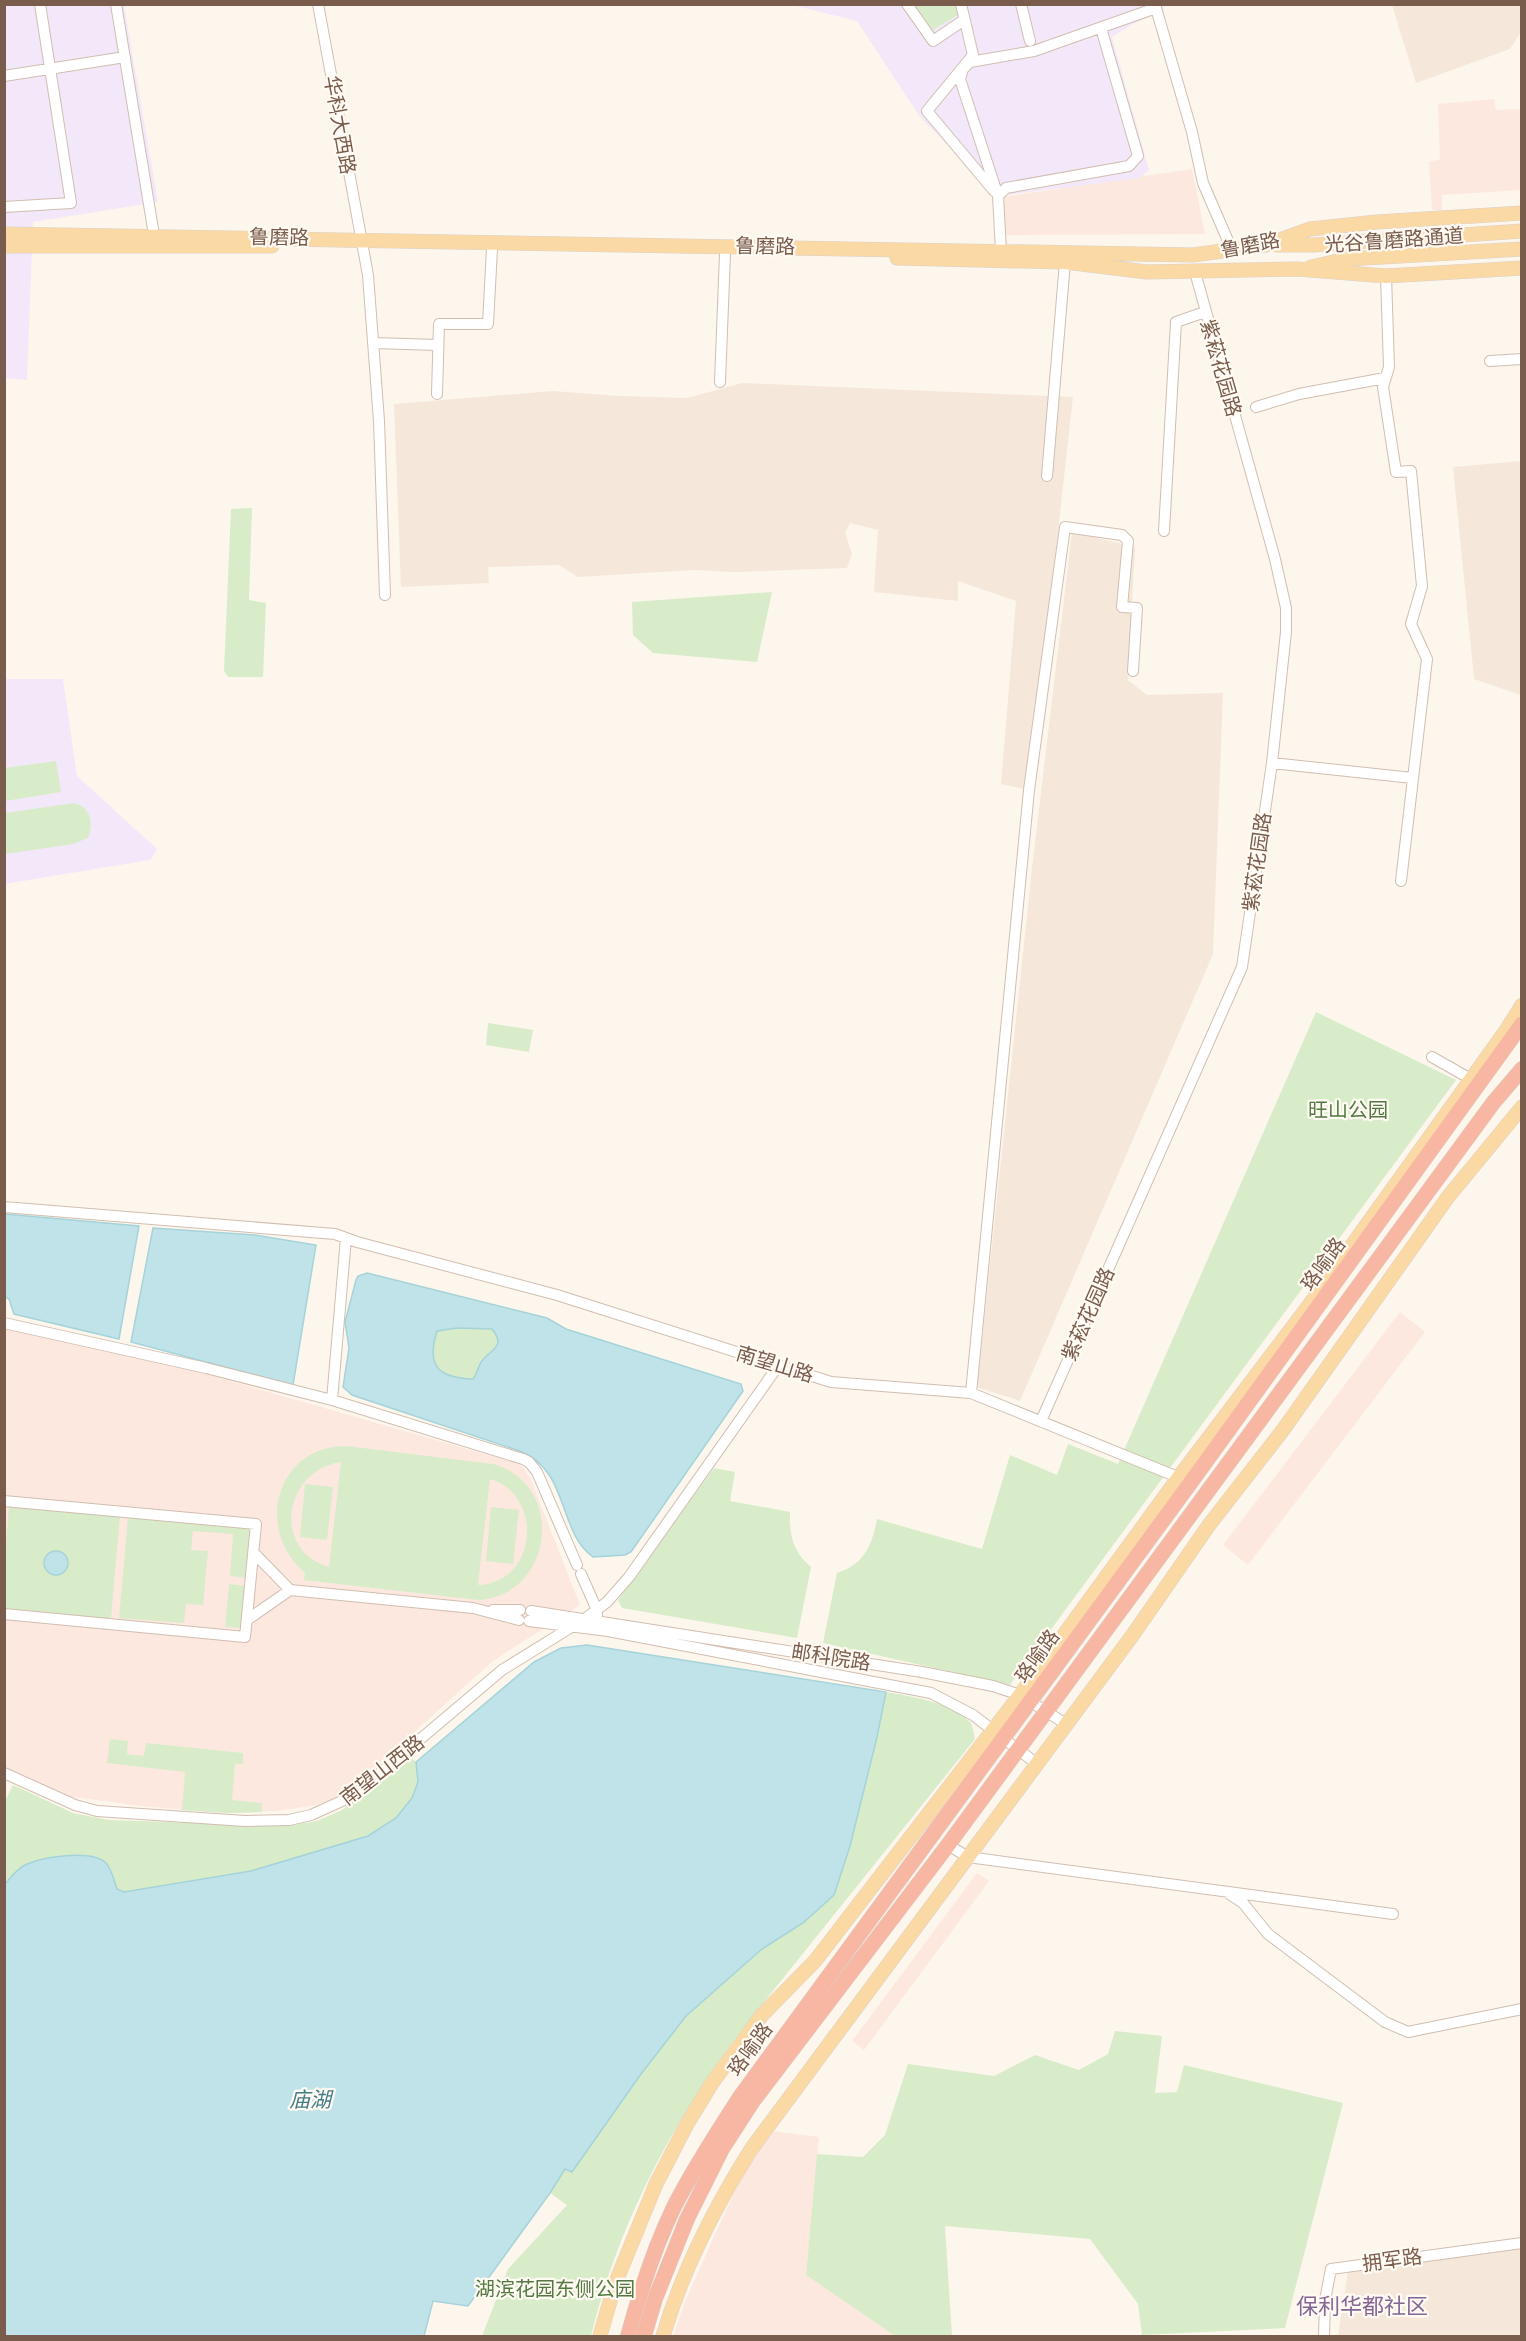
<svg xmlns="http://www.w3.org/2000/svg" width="1526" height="2341" font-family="'Exo 2','Noto Sans SC',sans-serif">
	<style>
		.residential { fill: #f5e8da }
		.commercial { fill: #fde8e0 }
		.education { fill: #f3e8fa }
		.green { fill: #d8ecc9; fill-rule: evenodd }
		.water { fill: #bfe3e8; stroke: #a5d3da; stroke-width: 1.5; fill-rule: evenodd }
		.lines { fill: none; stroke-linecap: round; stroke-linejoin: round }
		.minor-casing { stroke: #d1beb0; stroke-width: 12 }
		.major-casing { stroke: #dad1cd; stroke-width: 15 }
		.highway-casing { stroke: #dad1cd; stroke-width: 16 }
		.minor { stroke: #fff; stroke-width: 10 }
		.major { stroke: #fbd9a5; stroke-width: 14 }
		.highway { stroke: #f7b7a3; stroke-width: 15 }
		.labels { text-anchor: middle; stroke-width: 4.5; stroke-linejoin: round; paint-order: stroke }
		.street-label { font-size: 20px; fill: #7a5c4d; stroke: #fffaf3 }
		.park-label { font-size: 20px; fill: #537a41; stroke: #fffaf3 }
		.water-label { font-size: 21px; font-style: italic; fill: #437c86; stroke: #fffaf3 }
		.quarter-label { font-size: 22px; fill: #846695; stroke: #fffaf3 }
	</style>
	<rect width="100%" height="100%" fill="#fdf6ec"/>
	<!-- residential -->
	<path class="residential" d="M1392 5H1521V32L1510 49 1416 83Z
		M742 383 1073 397 1029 790 1001 784 1016 601 958 581V601L874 592 878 530 850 523 845 533 852 554 847 568 736 572 694 570 578 577 559 565 488 567 489 583 401 587 394 404 553 391 620 396 687 398Z
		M1521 461H1522L1521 695 1474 679 1453 467Z
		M1072 532 1135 547 1128 680 1147 695 1223 693 1213 954 1020 1401 977 1387 1032 868Z
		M1521 2245V2336H1338L1348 2271Z"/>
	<!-- commercial -->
	<path class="commercial" d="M1494 99 1496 110 1521 109V190L1442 195V210H1432L1429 162 1440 159 1438 104Z
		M1192 169 1205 234 1005 235 1002 197Z
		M1400 1312 1425 1332 1248 1565 1223 1545Z
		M4 1329 206 1374 516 1463 522 1466 531 1480 580 1605 493 1661 371 1771 348 1791 329 1801 311 1806 276 1811 224 1813 140 1806 66 1796 5 1767Z
		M977 1873 989 1881 864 2050 852 2041Z
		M772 2131 819 2137 806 2275 895 2336H673L686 2299 726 2210 746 2170Z"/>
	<!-- education -->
	<path class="education" d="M4 5H124L158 202 33 222 27 380 5 378Z
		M792 5H1163L1164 10 1133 24 1112 37 1149 170 1140 178 998 196 920 117 857 21Z
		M5 679H63L77 776 157 849 150 860 5 884Z"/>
	<!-- green -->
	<path class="green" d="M915 5H955L958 15 933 30Z
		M252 508 249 600 266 603 263 677H228L224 671 231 509Z
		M772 592 757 662 653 653 633 635 632 602Z
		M56 761 61 792 5 801V768Z
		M74 803C91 808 94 822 88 838L73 844 5 854V813Z
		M1316 1012 1456 1080 1010 1685 823 1643 837 1573C864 1564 872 1546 877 1519L982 1549 1010 1455 1057 1475 1068 1444 1118 1464Z
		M488 1023 533 1030 529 1052 486 1045Z
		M457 1328 492 1329C505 1348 493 1348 482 1361 478 1367 477 1374 473 1379 465 1378 455 1379 448 1376 430 1368 431 1345 438 1330Z
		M346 1446 493 1464C566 1484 555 1595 478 1600L304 1580 305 1573C254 1530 276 1446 346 1446ZM341 1462 329 1567C271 1550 284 1470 341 1462ZM490 1479C545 1496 537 1583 478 1585Z
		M714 1468 735 1472 730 1501 790 1512C789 1535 793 1552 811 1567L797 1638 622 1608 618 1600Z
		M305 1484 333 1487 327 1540 300 1537Z
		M9 1505 120 1516 111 1619 5 1609V1559Z
		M491 1507 519 1510 513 1564 486 1561Z
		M128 1517 251 1527 247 1578 230 1576 233 1534 193 1531 191 1550 208 1551 203 1605 186 1604 184 1623 119 1618Z
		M229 1584 246 1586 243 1628 225 1627Z
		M886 1692C906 1695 956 1704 969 1721 973 1725 974 1734 975 1739L744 2027C674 2118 618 2224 591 2336H482L508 2269 567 2205 550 2193 566 2168 572 2172 641 2074 686 2016 762 1949 803 1923 834 1895 850 1846 877 1737Z
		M110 1739 128 1741 127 1754 144 1756 146 1743 243 1753V1764H235L232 1800 262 1803V1812L226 1813 182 1810 185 1772 107 1763Z
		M409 1755 416 1762 418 1782 412 1798 396 1818 368 1836 251 1871 124 1892 117 1889 111 1870 97 1858 84 1855 41 1860 5 1884V1801L13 1785 73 1813 109 1820 286 1826 317 1821 342 1810Z
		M1115 2031 1162 2036 1155 2093 1177 2092 1184 2065 1343 2103 1285 2328 1142 2335 1138 2304 1090 2239 945 2226 952 2336H895L806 2275 817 2154 863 2157 885 2135 908 2064 994 2076 1035 2055 1079 2070 1108 2054Z"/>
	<!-- water -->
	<path class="water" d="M5 1214 139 1226 119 1339 14 1314 9 1299 5 1297Z
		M153 1228 255 1235 316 1245 293 1385 131 1342Z
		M367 1273 547 1318 566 1329 741 1384 743 1391 631 1552 625 1555 593 1557C557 1531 570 1471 520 1451L352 1395 343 1387 349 1348 345 1322 356 1280 358 1276ZM457 1328 492 1329C506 1347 492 1348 482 1361 478 1366 477 1374 473 1379 438 1378 426 1366 437 1331Z
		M44 1563a12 12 0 1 1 24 0a12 12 0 1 1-24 0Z
		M587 1645 886 1692 877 1737 850 1846 834 1895 803 1923 762 1949 686 2016 641 2074 572 2172 565 2169 550 2193 468 2306 433 2301 424 2336H5V1884C11 1877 17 1869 25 1865 42 1857 91 1849 106 1863 112 1870 114 1880 117 1889L124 1892 251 1871 368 1836 396 1818 412 1798 418 1782 416 1762 534 1662 561 1648Z"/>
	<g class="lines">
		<defs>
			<path id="minor" d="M116 4 154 235
				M318 4 368 275 379 421 385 595
				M907 4 933 41 964 20
				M961 4 973 55 927 111 994 191
				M1021 4 1030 41
				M1156 8 1192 132 1203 183 1232 250
				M4 76 125 57
				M998 196 1006 188 1129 166 1138 156 1101 28
				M4 207 71 203 40 4
				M1001 251 998 196 960 79 963 69 970 62 1034 51 1156 8 1155 4
				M1386 276 1389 367 1383 387 1396 472 1411 471 1422 586 1411 624 1427 659 1401 881
				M374 343 438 345
				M1490 361 1522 359
				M720 382 725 254
				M437 394 439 324H488L492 249
				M1256 407 1299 394 1385 378
				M1047 476 1065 262
				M1164 531 1176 322 1205 312
				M1272 763 1413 778
				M1432 1057 1476 1082
				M4 1207 335 1234 357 1242 557 1295 831 1382 971 1393 1185 1480
				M4 1323 206 1368 332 1400 523 1459 529 1462 537 1472 577 1565
				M971 1393 1029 790 1065 527 1122 535 1128 541 1122 607 1137 608 1133 671
				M332 1400 346 1238
				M1041 1421 1242 967 1272 763 1286 632V608L1275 559 1195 272
				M4 1501 256 1524 245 1637 4 1614
				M254 1553 290 1590 473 1608 519 1620
				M581 1574 597 1610V1616
				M493 1610H520
				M531 1611 922 1672 993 1686 1020 1695 1066 1724
				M247 1620 290 1590
				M529 1621 608 1631 931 1693 973 1715 1037 1764
				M4 1773 75 1805 97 1811 245 1821 289 1820 311 1815 353 1796 502 1670 586 1618 607 1602 629 1577 778 1366
				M948 1845 968 1857 1393 1914
				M1228 1893 1243 1903 1268 1934 1385 2022 1408 2032 1522 2009
				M1324 2336 1325 2300 1331 2269 1522 2243"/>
			<path id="major" d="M4 234 1193 255 1266 245 1310 229 1377 222 1522 213
				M1277 245H1313L1522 231
				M4 246H272
				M897 258 1065 262 1147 272 1297 269 1386 276 1522 268
				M1311 267 1347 259 1522 249
				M600 2336 615 2284 656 2184 687 2124 712 2083 762 2015 815 1961 1020 1695 1179 1477 1307 1308 1507 1029 1522 1005
				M663 2336C683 2269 714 2208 752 2148L1132 1636 1209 1525 1283 1430 1448 1197 1522 1107"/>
			<path id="highway" d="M628 2336C640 2292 654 2248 674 2207 693 2169 717 2133 740 2097L1191 1482 1522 1024
				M644 2336 655 2299 687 2219 722 2149 753 2101 948 1845 1493 1103 1522 1069"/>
		</defs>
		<!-- minor casing -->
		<use href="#minor" class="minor-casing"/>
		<!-- major casing -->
		<use href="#major" class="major-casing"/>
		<!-- highway casing -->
		<use href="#highway" class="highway-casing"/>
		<!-- minor -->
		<use href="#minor" class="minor"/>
		<!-- major -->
		<use href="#major" class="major"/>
		<!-- highway -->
		<use href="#highway" class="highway"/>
	</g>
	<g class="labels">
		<!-- street labels -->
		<g class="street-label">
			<text transform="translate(340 125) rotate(80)" y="7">华科大西路</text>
			<text transform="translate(279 237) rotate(1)" y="7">鲁磨路</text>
			<text transform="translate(1394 240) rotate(-4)" y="7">光谷鲁磨路通道</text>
			<text transform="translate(1250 245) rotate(-11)" y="7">鲁磨路</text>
			<text transform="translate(765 246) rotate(1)" y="7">鲁磨路</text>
			<text transform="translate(1221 368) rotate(74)" y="7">紫菘花园路</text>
			<text transform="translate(1257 862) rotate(-82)" y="7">紫菘花园路</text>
			<text transform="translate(1323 1264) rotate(-54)" y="7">珞喻路</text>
			<text transform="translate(1088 1314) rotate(-66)" y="7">紫菘花园路</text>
			<text transform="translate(775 1364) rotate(17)" y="7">南望山路</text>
			<text transform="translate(1037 1656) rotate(-54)" y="7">珞喻路</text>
			<text transform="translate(831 1657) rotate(9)" y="7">邮科院路</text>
			<text transform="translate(382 1770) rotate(-38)" y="7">南望山西路</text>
			<text transform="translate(750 2049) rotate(-54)" y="7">珞喻路</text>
			<text transform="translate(1392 2260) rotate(-8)" y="7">拥军路</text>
		</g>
		<!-- park labels -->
		<g class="park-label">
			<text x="1348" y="1117">旺山公园</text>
			<text x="555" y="2296">湖滨花园东侧公园</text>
		</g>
		<!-- water labels -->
		<g class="water-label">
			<text x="310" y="2107">庙湖</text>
		</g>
		<!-- quarter labels -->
		<g class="quarter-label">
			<text x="1362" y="2314">保利华都社区</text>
		</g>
	</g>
	<!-- border -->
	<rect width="1526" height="2341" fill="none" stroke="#7a5c4d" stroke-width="12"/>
</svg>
